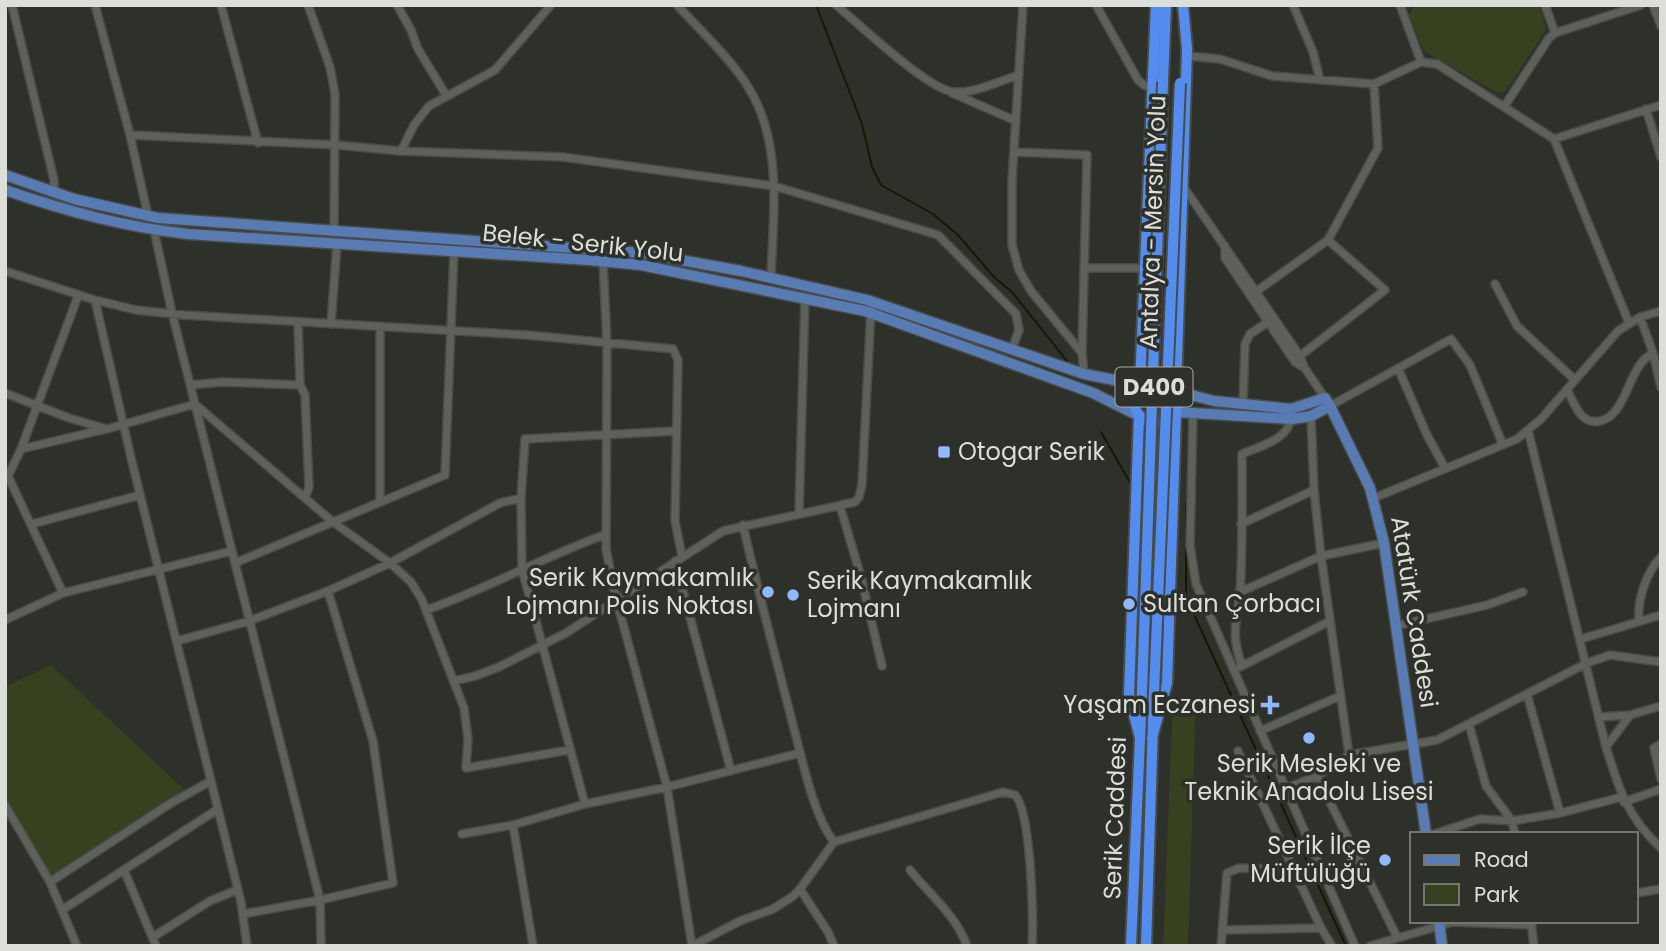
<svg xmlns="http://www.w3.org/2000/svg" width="1666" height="951" font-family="Poppins,sans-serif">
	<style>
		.green { fill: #374120 }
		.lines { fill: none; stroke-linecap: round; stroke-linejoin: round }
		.stream { stroke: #131a00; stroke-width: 2 }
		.minor-casing { stroke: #494b47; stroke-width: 10 }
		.major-casing { stroke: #494b47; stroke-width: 13 }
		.highway-casing { stroke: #494b47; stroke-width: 14 }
		.minor { stroke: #5e605a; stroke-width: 7 }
		.major { stroke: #597bb3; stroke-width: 10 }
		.highway { stroke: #558def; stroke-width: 10 }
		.highway-bridge-casing { stroke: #494b47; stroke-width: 14; stroke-linecap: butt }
		.highway-bridge { stroke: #558def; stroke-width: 10 }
		.poi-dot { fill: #90b8fd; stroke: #2e302a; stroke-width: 2.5 }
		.labels { text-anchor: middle; stroke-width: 7; stroke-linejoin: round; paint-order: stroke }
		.shield { fill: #2e302a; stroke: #a8aaa5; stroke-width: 2 }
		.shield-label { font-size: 23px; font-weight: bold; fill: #dcdeda }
		.street-label { font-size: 24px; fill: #dcdeda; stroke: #2e302a }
		.poi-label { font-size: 24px; fill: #dcdeda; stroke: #2e302a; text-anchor: start }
	</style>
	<rect width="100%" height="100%" fill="#2e302a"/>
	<!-- green -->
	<path class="green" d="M1415 5H1539L1545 24V31L1511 84 1505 91 1498 93 1424 51 1409 15Z
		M51 665 187 792 49 880 5 807V687Z
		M1173 697 1196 700 1188 946H1163Z"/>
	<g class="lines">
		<!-- stream -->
		<path class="stream" d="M816 5 862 124 872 167 881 185 933 214 957 234 995 278 1012 292 1067 361
			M1101 432 1132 486
			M1186 503V597L1346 946"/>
		<defs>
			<path id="minor" d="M12 5 54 180V193
				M95 5 130 135 148 216
				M221 5 258 143
				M308 5 330 67 335 94 334 231
				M397 5 411 30 418 49 446 95
				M677 5C700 30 726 54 745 82 784 139 773 213 771 278
				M836 5C858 23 930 92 955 92 976 93 999 81 1019 75
				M1023 5 1012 180V245L1019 270 1031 291 1082 353
				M1096 5 1138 80 1144 85 1152 88
				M1293 5 1313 52 1320 80
				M1400 5 1421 62
				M1545 5 1555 33
				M1653 5 1661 26
				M1187 56 1220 59 1272 76 1374 84 1421 62 1437 64 1554 139 1629 323
				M952 93 1016 121
				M1504 107 1549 38 1555 33 1641 5
				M1646 109 1661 157
				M130 135 336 145 401 151 563 157 774 186 938 235 1016 314 1019 330 1012 349
				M1554 139 1661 105
				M401 151 414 125 429 106 495 70 551 5
				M1014 152 1087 155 1082 353 1084 374
				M1183 186 1300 356 1304 367 1325 398
				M154 230 172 313 320 900 321 946
				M1225 246V258L1295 362 1303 367
				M603 261 607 344 606 549 616 598 667 787 692 946
				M1086 268H1144
				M5 271 95 300 136 310 184 315 527 335 673 349 678 360 675 521 682 556
				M1495 284 1517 326 1575 380
				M1250 296 1328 240 1378 148 1374 84
				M95 300 132 462 241 902 247 946
				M1640 317 1653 353 1661 387
				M298 322 300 385 305 395 309 487 305 498
				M331 324 337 244
				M1300 356 1385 290 1328 240
				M1398 368 1427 435 1445 468
				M190 385 222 382 300 385
				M1567 390C1575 404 1580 425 1600 421 1628 415 1627 366 1653 353
				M5 393 69 418 107 429 195 404
				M1243 404 1245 344 1250 334 1268 322
				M196 405 333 522 390 563 411 582 422 600 464 708 468 739 466 768 569 750
				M1330 406 1451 339 1470 365 1503 445
				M1193 413 1190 545 1196 584 1355 946
				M1311 416 1314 490 1321 556 1349 755
				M1528 430 1606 747C1619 789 1627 817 1661 848
				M21 449 106 429
				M8 476 63 593
				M5 478 8 476 21 449 78 296
				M1374 498 1517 439 1541 419 1618 331 1640 317 1661 311
				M380 502V327
				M840 506 861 577 882 666
				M799 514 805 297
				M32 524 140 495
				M1241 524 1314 490
				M743 525C758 592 776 658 793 725 802 758 813 815 834 842L1003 792 1015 795C1031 811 1034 920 1032 946
				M675 561 731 771
				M235 563 445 475 454 251
				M1240 592 1321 556 1384 543
				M426 610C487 589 543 557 604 535
				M5 620 63 593 232 551
				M1639 620C1637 600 1647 571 1661 557
				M1395 626 1487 605 1523 592
				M1581 639 1661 615
				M177 641 249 621 328 591 390 563 500 503 521 498
				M1242 666C1230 631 1237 624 1240 591 1243 546 1242 499 1242 454 1260 446 1289 440 1291 417
				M1240 667 1330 621
				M454 681 475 676 499 667 566 633 723 531 855 502 859 497 862 485 871 309
				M1527 694 1560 813
				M1599 717 1630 715 1661 706
				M1469 724 1486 786 1512 821 1515 834
				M1260 731 1340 696
				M1661 744 1654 748 1661 779
				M1606 747 1630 715
				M1238 751 1321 928 1332 946
				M1317 776 1397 937
				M1285 789 1317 776 1349 755 1437 740 1587 663 1610 655 1661 662
				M1624 802 1661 789
				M585 804 522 569 521 498 525 439 676 431
				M5 805 50 882 77 946
				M513 825 533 946
				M462 834 513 825 585 804 667 787 800 753
				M1434 834 1480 819 1512 821 1560 813 1622 797
				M124 870 156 946
				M910 870C930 895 956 915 967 946
				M50 882 171 803 211 781
				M800 889 828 932 834 946
				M1636 893 1661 889
				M62 910 218 809
				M243 914 320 900 393 883 373 741 328 591
				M1531 922 1534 946
				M1222 930 1321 928
				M153 937 210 901 237 890
				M692 946 740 921 773 909 792 897 800 889 834 842
				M1221 946 1227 873 1239 868 1294 870
				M1370 946 1453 922 1532 925"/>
			<path id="major" d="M5 175 74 199 158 218 643 253 741 271 867 300 1084 374 1140 385
				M5 190C66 211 124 227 188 234L589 260 641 265 865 311 1093 393 1139 416
				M1176 391 1214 401 1291 409 1325 398 1330 406 1370 488 1384 543 1426 834
				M1176 412 1292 419 1311 416 1330 406
				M1439 921 1442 946"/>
			<path id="highway" d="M1163 82 1166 5
				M1134 401a22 22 0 1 1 44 0a22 22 0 1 1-44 0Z
				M1140 385 1156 5
				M1176 391 1187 49 1183 5
				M1139 416 1129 695 1140 738
				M1152 738 1167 683 1176 412
				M1131 946 1142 692
				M1146 946 1154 692"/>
		</defs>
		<!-- minor casing -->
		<use href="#minor" class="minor-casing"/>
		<!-- major casing -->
		<use href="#major" class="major-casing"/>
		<!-- highway casing -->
		<use href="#highway" class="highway-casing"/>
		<!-- minor -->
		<use href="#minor" class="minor"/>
		<!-- major -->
		<use href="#major" class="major"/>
		<!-- highway -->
		<use href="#highway" class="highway"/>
		<defs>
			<path id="highway-bridge" d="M1142 692 1163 82
				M1154 692 1180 83"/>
		</defs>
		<!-- highway-bridge casing -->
		<use href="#highway-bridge" class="highway-bridge-casing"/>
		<!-- highway-bridge -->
		<use href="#highway-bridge" class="highway-bridge"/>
	</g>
	<!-- markers -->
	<g class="poi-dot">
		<rect x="937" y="445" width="14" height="14" rx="3.5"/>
		<circle cx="768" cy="592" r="7"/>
		<circle cx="793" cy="595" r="7"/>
		<circle cx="1129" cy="604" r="7"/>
		<path d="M1266.5 694.5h7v7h7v7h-7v7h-7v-7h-7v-7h7z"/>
		<circle cx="1309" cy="738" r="7"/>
		<circle cx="1385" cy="860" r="7"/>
	</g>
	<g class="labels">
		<!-- shield labels -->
		<rect class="shield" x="1115.5" y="367.5" width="77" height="39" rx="5"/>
		<g class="shield-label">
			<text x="1154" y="395">D400</text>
		</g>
		<!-- street labels -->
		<g class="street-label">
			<text transform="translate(1153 222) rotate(-88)" y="8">Antalya - Mersin Yolu</text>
			<text transform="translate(583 243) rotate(6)" y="8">Belek - Serik Yolu</text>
			<text transform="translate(1414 612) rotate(81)" y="8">Atatürk Caddesi</text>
			<text transform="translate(1115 818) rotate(-88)" y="8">Serik Caddesi</text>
		</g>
		<!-- poi labels -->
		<g class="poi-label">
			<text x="958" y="460">Otogar Serik</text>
			<text x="754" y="586" text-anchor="end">Serik Kaymakamlık<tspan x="754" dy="28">Lojmanı Polis Noktası</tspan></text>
			<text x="807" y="589">Serik Kaymakamlık<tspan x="807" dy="28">Lojmanı</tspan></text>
			<text x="1143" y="612">Sultan Çorbacı</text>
			<text x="1256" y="713" text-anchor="end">Yaşam Eczanesi</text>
			<text x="1309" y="772" text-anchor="middle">Serik Mesleki ve<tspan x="1309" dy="28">Teknik Anadolu Lisesi</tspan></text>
			<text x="1371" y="854" text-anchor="end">Serik İlçe<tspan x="1371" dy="28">Müftülüğü</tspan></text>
		</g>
	</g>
	<!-- border -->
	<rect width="1666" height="951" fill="none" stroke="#dcdeda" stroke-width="14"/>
	<!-- legend -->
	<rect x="1410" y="832" width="228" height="91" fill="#2e302a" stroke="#747670" stroke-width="2"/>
	<rect x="1424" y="855" width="35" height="10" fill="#597bb3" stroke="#747670" stroke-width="2"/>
	<text x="1474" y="867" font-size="21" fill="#dcdeda">Road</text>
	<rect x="1424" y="884" width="35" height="21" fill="#374120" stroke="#747670" stroke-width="2"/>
	<text x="1474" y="902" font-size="21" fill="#dcdeda">Park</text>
</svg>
